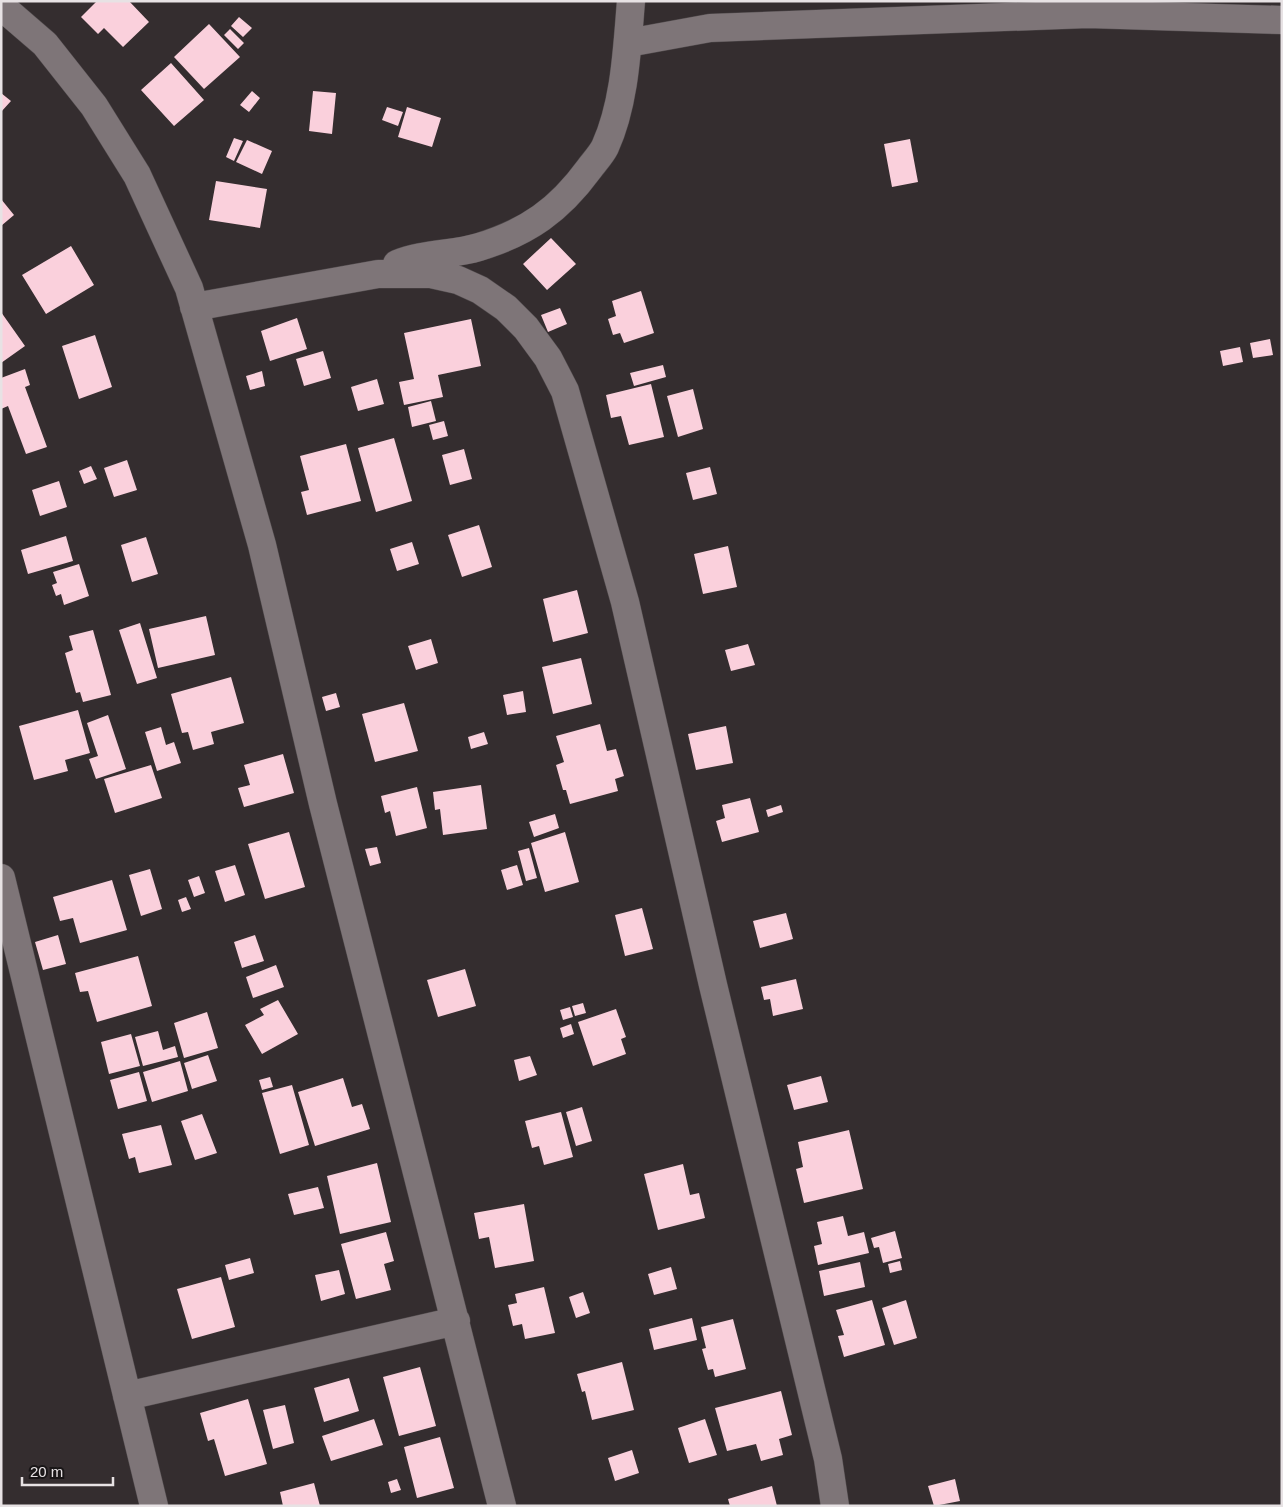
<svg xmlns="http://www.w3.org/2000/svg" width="1283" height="1507" font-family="Arial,sans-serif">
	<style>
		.building { fill: #fad0dc }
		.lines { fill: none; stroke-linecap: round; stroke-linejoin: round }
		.street-casing { stroke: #504a4c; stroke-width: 29 }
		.street { stroke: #7e7578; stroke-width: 28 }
	</style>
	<rect width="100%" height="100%" fill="#342d2f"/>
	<!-- building -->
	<path class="building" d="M97 1H129L149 22 123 47 104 28 98 34 81 17Z
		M239 17 252 28 243 37 231 26Z
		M209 24 240 57 204 89 174 57Z
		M230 29 244 43 238 49 224 35Z
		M171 63 204 100 174 126 141 90Z
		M252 91 260 98 249 112 240 105Z
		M313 91 336 93 332 134 309 131Z
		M1 93 11 101 1 112Z
		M387 107 403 112 398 126 382 120Z
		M407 107 441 118 432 147 398 137Z
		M234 138 243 141 234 161 226 157Z
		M910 139 918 182 892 187 884 144Z
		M247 140 272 151 262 174 236 162Z
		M216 181 267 189 260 228 209 220Z
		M1 199 14 215 1 226Z
		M551 238 576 264 547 290 523 264Z
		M71 246 94 285 46 314 22 275Z
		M641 291 654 333 624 343 620 333 613 335 608 319 616 316 612 301Z
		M560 308 567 324 548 332 541 315Z
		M1 312 25 346 1 363Z
		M297 318 307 349 270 361 261 331Z
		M471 319 481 366 438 375 443 397 404 405 399 382 414 379 404 333Z
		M95 335 112 387 79 399 62 346Z
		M1270 339 1273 355 1253 358 1250 343Z
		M1240 347 1243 362 1223 366 1220 351Z
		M323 351 331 378 304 386 296 359Z
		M663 365 666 377 634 386 630 373Z
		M25 369 30 385 25 387 47 447 26 454 8 406 1 409V378Z
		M262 371 265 386 250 390 246 376Z
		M377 379 384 404 358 411 351 387Z
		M651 384 664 437 629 445 621 416 611 418 606 395Z
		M693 389 703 429 678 437 667 396Z
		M431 401 436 421 412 427 408 407Z
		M444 421 448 436 433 440 429 425Z
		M394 438 412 501 376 512 358 448Z
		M346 444 361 501 307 515 301 492 309 490 300 456Z
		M464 449 472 479 450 485 442 455Z
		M127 460 137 490 114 497 104 468Z
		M91 466 97 479 84 484 79 471Z
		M710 467 717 494 693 500 686 473Z
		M59 481 67 507 40 516 32 490Z
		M479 525 492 567 462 577 448 535Z
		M66 536 73 561 28 574 21 550Z
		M146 537 158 574 132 582 121 545Z
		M412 542 419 564 397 571 390 549Z
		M728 546 737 587 703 594 694 554Z
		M79 564 89 596 64 605 61 594 56 596 52 585 57 583 53 572Z
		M577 590 588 633 553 642 543 599Z
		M206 616 215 655 158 668 149 629Z
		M140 623 157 678 137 684 119 630Z
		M93 630 111 695 83 702 80 692 76 693 65 653 73 650 69 636Z
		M431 639 438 663 416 670 408 646Z
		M748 644 755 665 731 671 725 650Z
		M581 658 592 704 553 714 542 667Z
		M231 677 244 723 211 732 214 744 193 750 188 732 182 733 171 694Z
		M523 691 526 712 507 715 503 695Z
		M336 693 340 707 326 711 322 697Z
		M404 703 418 751 375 762 362 714Z
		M78 710 90 753 65 760 68 771 34 780 19 726Z
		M108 715 126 769 96 779 89 759 98 756 87 723Z
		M600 724 607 751 616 749 624 776 615 779 618 791 570 804 566 790H563L556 765 564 762 556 736Z
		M726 726 733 763 696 770 688 734Z
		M161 727 166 745 174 742 181 763 157 771 145 732Z
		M484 732 488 744 471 749 468 737Z
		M283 754 294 793 244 807 238 788 250 785 244 765Z
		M151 765 162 798 115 813 104 779Z
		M481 785 487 829 443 835 440 809 435 810 433 792Z
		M417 787 427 828 396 836 390 811 385 813 381 796Z
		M750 798 759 832 722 842 716 821 725 818 722 805Z
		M781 805 783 812 768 817 766 810Z
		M555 814 559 828 534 837 529 822Z
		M289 832 305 887 265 899 248 844Z
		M565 832 579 882 545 892 531 843Z
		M377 847 381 863 370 866 365 849Z
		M529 848 537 878 526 881 518 851Z
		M235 865 245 895 225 902 215 871Z
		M517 865 523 885 507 890 501 870Z
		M150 869 162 909 141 916 129 875Z
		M199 876 205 893 194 897 188 880Z
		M112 880 127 930 80 943 73 918 60 921 53 897Z
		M186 897 191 909 182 912 178 900Z
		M642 908 653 949 625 956 615 915Z
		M786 913 793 939 760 948 753 921Z
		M58 935 66 964 43 970 35 942Z
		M255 935 264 961 242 968 234 942Z
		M138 956 152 1006 97 1022 88 991 80 992 75 973Z
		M276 965 284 987 253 998 246 977Z
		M465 969 476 1006 438 1017 427 980Z
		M796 979 803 1009 773 1016 770 999 764 1000 761 987Z
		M278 1000 298 1034 262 1054 245 1025 264 1015 260 1009Z
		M583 1003 586 1013 575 1016 572 1006Z
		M570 1007 573 1017 563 1020 560 1010Z
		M616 1009 626 1037 621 1039 626 1054 593 1066 578 1022Z
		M207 1012 218 1048 184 1058 174 1023Z
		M571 1024 574 1034 563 1038 560 1028Z
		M158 1031 163 1050 175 1046 178 1057 143 1066 135 1037Z
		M131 1034 140 1066 109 1074 101 1042Z
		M208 1055 217 1081 192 1089 184 1063Z
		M530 1056 537 1075 519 1081 514 1060Z
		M180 1061 188 1091 152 1102 143 1072Z
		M139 1072 147 1101 118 1109 110 1080Z
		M821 1076 828 1102 794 1110 787 1085Z
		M270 1077 273 1087 262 1090 259 1080Z
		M343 1078 352 1107 362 1104 370 1129 315 1146 298 1092Z
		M292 1085 309 1145 280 1154 262 1093Z
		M582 1107 592 1141 576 1146 566 1112Z
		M561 1112 573 1157 544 1165 539 1146 532 1148 525 1121Z
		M202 1114 217 1153 195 1160 181 1121Z
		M161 1125 172 1165 139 1173 135 1157 129 1159 122 1134Z
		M849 1130 863 1189 804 1203 796 1169 803 1167 798 1142Z
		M377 1163 391 1222 340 1234 327 1176Z
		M683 1164 690 1195 699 1193 705 1218 658 1230 644 1174Z
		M318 1187 324 1208 294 1215 288 1194Z
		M524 1204 534 1261 495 1268 489 1237 479 1239 474 1213Z
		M843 1216 848 1236 864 1232 869 1253 818 1265 814 1246 822 1244 817 1222Z
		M895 1231 902 1258 883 1263 879 1247 874 1248 871 1238Z
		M386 1232 394 1261 384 1264 391 1290 356 1299 341 1244Z
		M250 1258 254 1273 229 1280 225 1265Z
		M900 1261 902 1270 890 1273 888 1264Z
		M860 1262 865 1287 824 1296 819 1271Z
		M671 1267 677 1289 654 1295 648 1274Z
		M339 1270 345 1294 321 1301 315 1275Z
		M221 1277 235 1327 192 1339 177 1289Z
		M544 1287 555 1333 525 1339 522 1324 513 1326 508 1305 517 1303 515 1294Z
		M583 1292 590 1313 576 1318 569 1297Z
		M872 1300 885 1345 844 1357 838 1336 844 1335 836 1310Z
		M906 1300 917 1338 894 1345 882 1308Z
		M692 1318 697 1340 654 1350 649 1329Z
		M733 1319 746 1369 715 1377 713 1369 708 1370 702 1349 706 1348 701 1327Z
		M622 1362 634 1410 592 1420 585 1391 582 1392 577 1374Z
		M420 1367 436 1426 399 1436 383 1377Z
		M349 1378 359 1411 324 1422 314 1388Z
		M781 1391 792 1435 779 1439 783 1455 761 1461 756 1444 727 1451 715 1408Z
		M248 1399 267 1464 225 1476 214 1439 208 1441 200 1413Z
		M285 1405 294 1443 273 1449 263 1410Z
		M374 1419 383 1445 331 1461 322 1436Z
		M705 1419 717 1455 689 1463 678 1428Z
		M440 1437 454 1488 417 1498 404 1447Z
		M632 1450 639 1473 615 1481 608 1458Z
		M397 1479 401 1490 391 1493 388 1482Z
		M955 1479 960 1501 934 1506 928 1486Z
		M314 1483 320 1506H283L280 1492Z
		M772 1486 777 1506H730L728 1499Z"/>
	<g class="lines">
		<defs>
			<path id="street" d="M1 6 45 44 94 106 137 175 189 288 262 545 323 804 502 1506
				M628 43 710 28 1088 14 1282 20
				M397 264C424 253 453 255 479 247 528 232 559 210 589 169 594 162 601 155 605 147 625 103 627 49 631 1
				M194 307 378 274H431L458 280 480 290 506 308 526 328 548 358 565 391 625 602 713 985 828 1459 835 1506
				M1 878 154 1506
				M127 1396 456 1321"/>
		</defs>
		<!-- street casing -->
		<use href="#street" class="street-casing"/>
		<!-- street -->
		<use href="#street" class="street"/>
	</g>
	<!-- border -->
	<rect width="1283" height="1507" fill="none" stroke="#e7e2e4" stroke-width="5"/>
	<!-- scale -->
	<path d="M22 1477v8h91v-8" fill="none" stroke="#e7e2e4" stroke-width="2.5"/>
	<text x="30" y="1477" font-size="15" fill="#e7e2e4" stroke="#191617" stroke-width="4" paint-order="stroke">20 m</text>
</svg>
